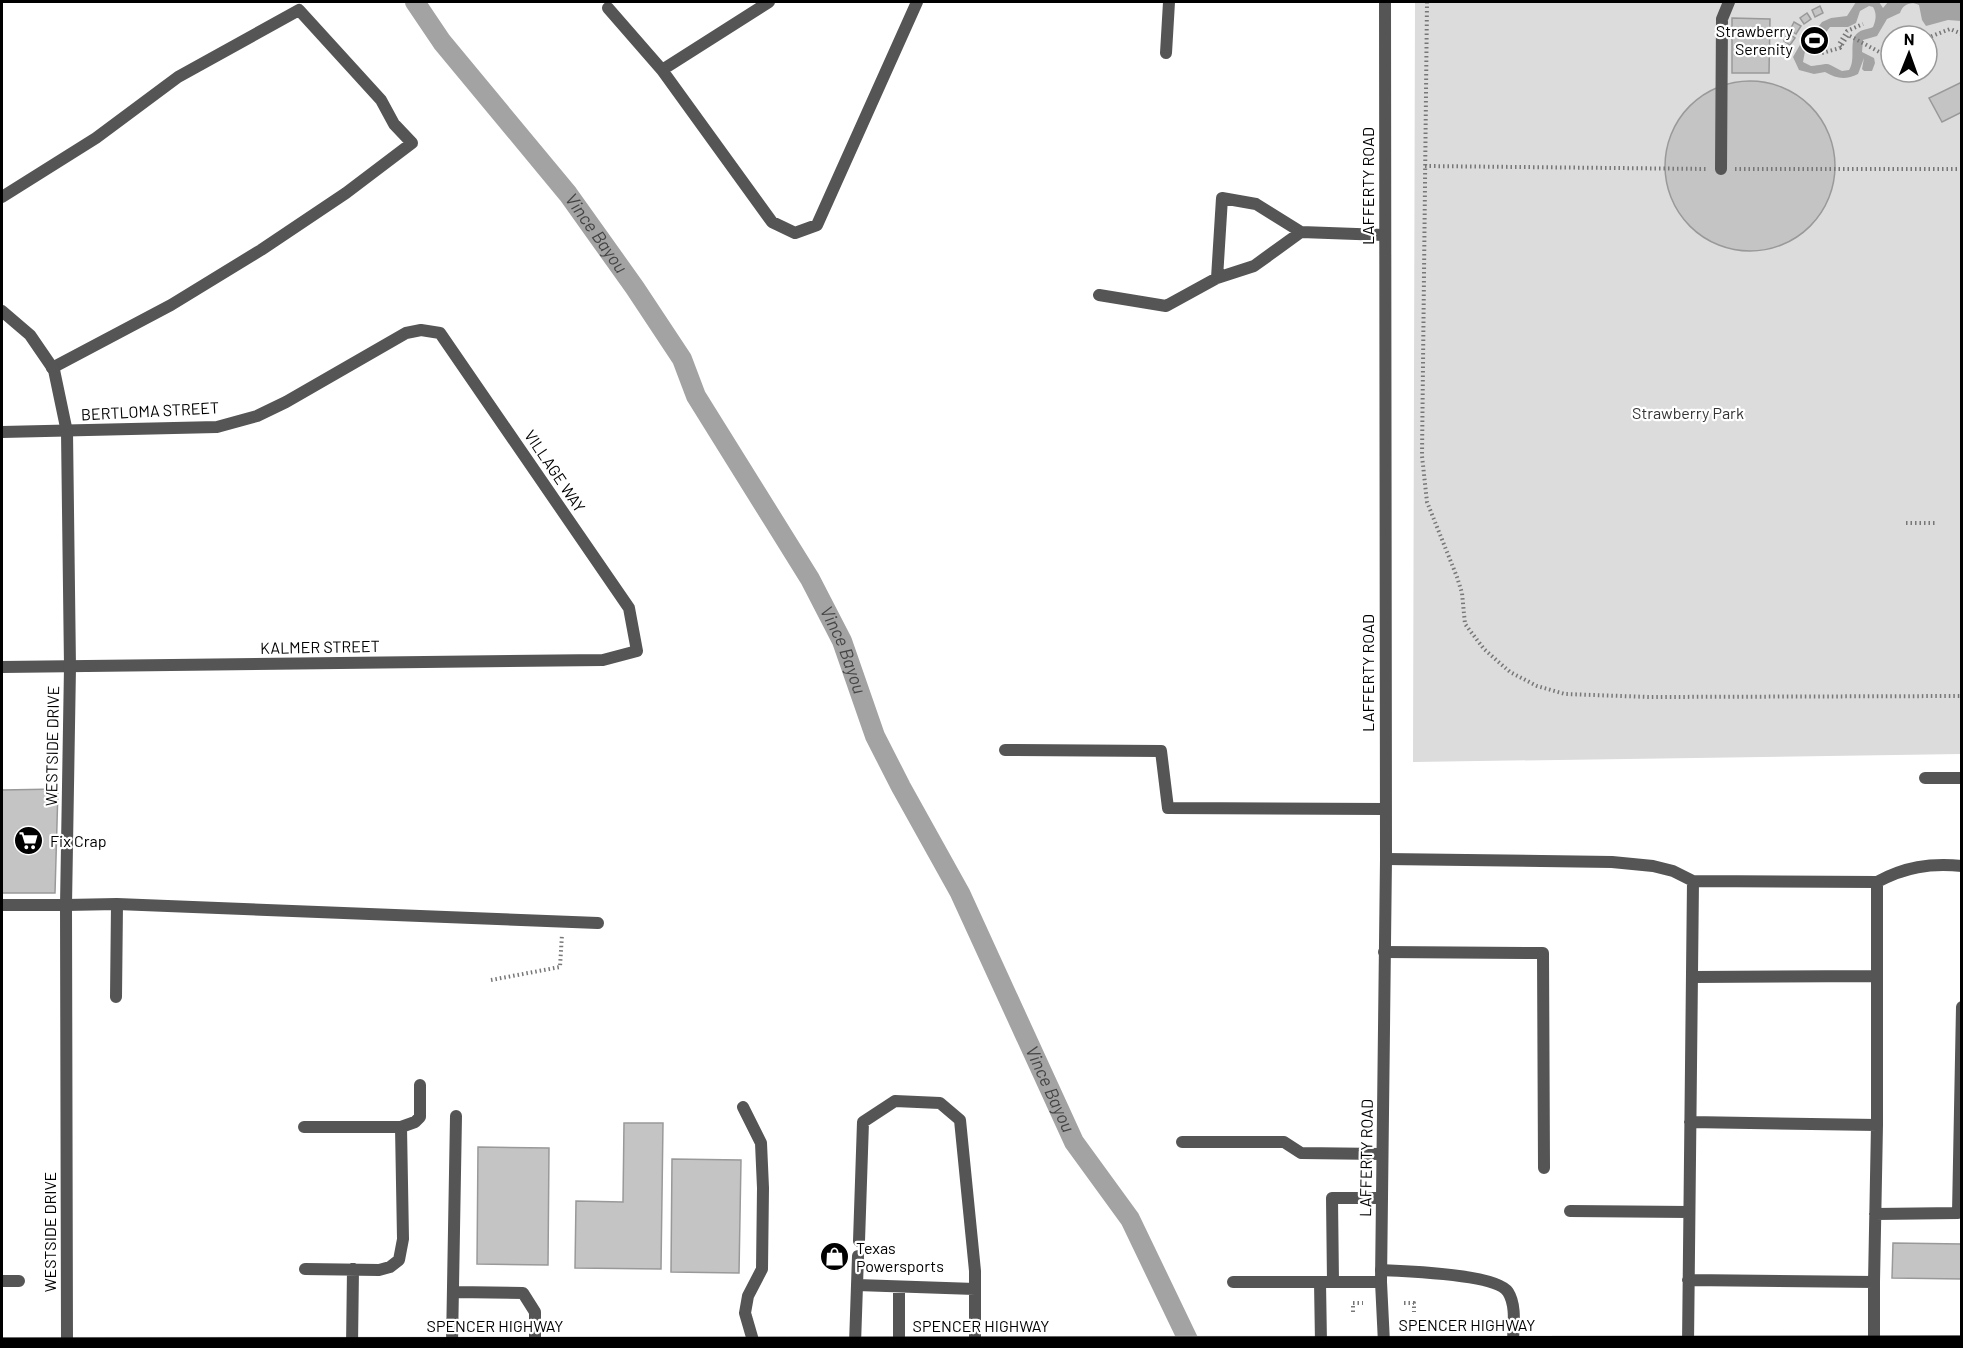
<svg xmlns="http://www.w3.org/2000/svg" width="1963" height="1348" font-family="Barlow,sans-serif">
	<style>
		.green { fill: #dcdcdc; fill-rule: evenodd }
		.water { fill: #a3a3a3; fill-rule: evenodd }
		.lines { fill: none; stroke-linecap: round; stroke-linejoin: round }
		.canal { stroke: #a3a3a3; stroke-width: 20 }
		.building { fill: #c4c4c4; stroke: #999; stroke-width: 1.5 }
		.primary-casing { stroke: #dbdbdb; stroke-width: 16 }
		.path { stroke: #777; stroke-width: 4; stroke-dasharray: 1.5 3; stroke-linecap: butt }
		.service { stroke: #555; stroke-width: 12 }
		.minor { stroke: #555; stroke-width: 12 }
		.tertiary { stroke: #555; stroke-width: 12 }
		.primary { stroke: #000; stroke-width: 15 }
		.labels { text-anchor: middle; stroke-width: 4.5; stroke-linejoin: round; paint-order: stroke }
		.poi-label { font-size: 16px; fill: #000; stroke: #fff; text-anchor: start }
		.street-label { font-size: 16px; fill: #000; stroke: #fff }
		.park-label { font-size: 16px; fill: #333; stroke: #fff }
		.water-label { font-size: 18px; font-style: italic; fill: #444; stroke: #fff }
	</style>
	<rect width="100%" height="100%" fill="#fff"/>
	<!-- green -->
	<path class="green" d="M1415 2H1961V754L1413 762ZM1891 36H1927V72H1891Z"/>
	<!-- water -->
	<path class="water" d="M1856 2H1879L1883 8 1888 2H1961V21L1948 20 1926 26 1922 20 1919 5C1911 1 1903 4 1900 13L1887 19 1877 36 1863 40 1862 52 1874 58 1875 63 1872 71H1864L1862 69 1864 58 1858 74C1846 80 1837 79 1825 72L1814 74 1799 70 1793 57 1801 43 1810 38 1822 22 1831 18 1847 16ZM1869 6 1873 7C1877 14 1876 20 1873 27 1869 29 1863 29 1859 32 1847 39 1857 58 1849 70L1842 71C1823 61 1831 64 1811 66L1803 62 1805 51 1821 39 1830 27H1848L1856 23 1860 11Z"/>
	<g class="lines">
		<!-- canal -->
		<path class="canal" id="s1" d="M415 2 442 42 568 194 635 288 682 359 696 396 810 579 842 641 875 736 901 787 960 893 1074 1142 1130 1219 1191 1346"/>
	</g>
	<!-- building -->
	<path class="building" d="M1820 6 1823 13 1815 17 1812 10Z
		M1807 13 1811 19 1804 24 1800 18Z
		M1732 18 1770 19 1769 73H1732Z
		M1794 22 1801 26 1796 34 1790 30Z
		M1788 33 1795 38 1790 45 1784 41Z
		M1665 166a85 85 0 1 1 170 0a85 85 0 1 1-170 0Z
		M1962 82V112L1942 122 1929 98Z
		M58 789 55 893H2V790Z
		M624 1123H663L661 1269 575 1268 576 1201 623 1202Z
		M478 1147 549 1148 548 1265 477 1264Z
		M672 1159 741 1160 739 1273 671 1272Z
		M1893 1243 1962 1244V1279L1892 1278Z"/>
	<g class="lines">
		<defs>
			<path id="primary" d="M2 1345 1962 1343"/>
		</defs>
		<!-- primary casing -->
		<use href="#primary" class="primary-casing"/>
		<!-- path -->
		<path class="path" d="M1427 2 1422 456 1427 502 1457 577 1462 593 1465 624 1484 649 1510 672 1537 686 1565 694 1649 697 1962 696
			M1927 38 1950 29 1962 34
			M1842 46 1839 44 1847 31 1863 24
			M1822 53 1840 48 1848 35 1883 54 1891 51
			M1425 166 1707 169
			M1735 169H1962
			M1906 523H1937
			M491 980 560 967 562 934
			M1404 1303H1414V1312
			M1353 1312V1303H1363"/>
		<!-- service -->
		<path class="service" d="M608 8 662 70 772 222 795 233 817 225 917 2
			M1166 53 1169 2
			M662 70 769 2
			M1721 169 1722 19 1729 2
			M2 197 96 138 178 77 299 10 381 100 394 124 412 143 346 193 261 250 171 305 52 368
			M1217 278 1222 198 1256 204 1301 232
			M1099 295 1166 306 1217 278 1254 266 1301 232 1384 235
			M1005 750 1161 751 1168 808 1385 809
			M1925 778H1962
			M1386 859 1612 862 1653 866 1673 871 1693 881 1877 882C1905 867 1929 863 1962 866
			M1877 882V1125
			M66 905 117 904 598 923
			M1384 952 1543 953 1544 1168
			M1692 977 1877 976
			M116 997 117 904
			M743 1107 761 1143 763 1188 762 1269 748 1296 745 1313 754 1344
			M304 1127H401L415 1122 420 1117V1085
			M1182 1142H1284L1301 1153 1382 1154
			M1570 1211 1689 1212
			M1875 1214 1958 1213 1962 1007
			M859 1241 863 1122 895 1101 940 1103 960 1120 975 1271V1343
			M305 1269 379 1270 390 1267 399 1260 403 1239 401 1127
			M1381 1270C1404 1271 1497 1274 1508 1292 1517 1306 1513 1328 1513 1343
			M1688 1280 1874 1282 1877 1125 1690 1122
			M2 1281H19
			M1233 1282H1381
			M1320 1282 1321 1343
			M1333 1282 1332 1198H1382
			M1874 1282V1343
			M857 1285 975 1289
			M454 1292 523 1293 535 1312V1344
			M452 1344 456 1116
			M855 1344 858 1256
			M899 1344V1287
			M1688 1344 1693 881
			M352 1346 353 1269"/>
		<!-- minor -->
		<path class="minor" d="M2 432 217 427 257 416 286 402 406 333 421 330 440 333 629 608 637 651 603 660 2 667
			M2 905H66"/>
		<!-- tertiary -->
		<path class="tertiary" d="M2 311 30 335 54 370 67 432 70 667 66 905 67 1346
			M1384 1343 1381 1282 1386 859 1385 2"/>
		<!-- primary -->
		<use href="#primary" class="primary"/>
	</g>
	<!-- icons -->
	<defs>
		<symbol id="stadium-disc" viewBox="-11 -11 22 22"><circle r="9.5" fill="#000" stroke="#fff"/><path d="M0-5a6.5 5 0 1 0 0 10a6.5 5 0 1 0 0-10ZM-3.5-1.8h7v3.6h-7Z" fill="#fff"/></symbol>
		<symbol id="supermarket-disc" viewBox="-11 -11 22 22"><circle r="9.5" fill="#000" stroke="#fff"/><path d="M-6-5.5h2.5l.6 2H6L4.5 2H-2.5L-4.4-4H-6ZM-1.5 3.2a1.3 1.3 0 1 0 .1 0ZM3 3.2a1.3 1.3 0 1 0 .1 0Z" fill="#fff"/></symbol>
		<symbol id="shop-disc" viewBox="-11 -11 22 22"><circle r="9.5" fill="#000" stroke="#fff"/><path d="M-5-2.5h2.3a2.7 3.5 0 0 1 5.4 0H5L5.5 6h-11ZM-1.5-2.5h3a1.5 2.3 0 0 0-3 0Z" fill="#fff"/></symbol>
	</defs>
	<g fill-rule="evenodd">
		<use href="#stadium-disc" x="1798" y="24" width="33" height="33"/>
		<use href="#supermarket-disc" x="12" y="824" width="33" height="33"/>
		<use href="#shop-disc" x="818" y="1240" width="33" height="33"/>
	</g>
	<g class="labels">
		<!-- poi labels -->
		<g class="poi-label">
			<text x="1793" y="37" text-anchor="end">Strawberry<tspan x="1793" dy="18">Serenity</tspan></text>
			<text x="50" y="847">Fix Crap</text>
			<text x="856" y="1254">Texas<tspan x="856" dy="18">Powersports</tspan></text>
		</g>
		<!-- street labels -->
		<g class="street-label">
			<text transform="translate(1368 186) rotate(-90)" y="6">LAFFERTY ROAD</text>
			<text transform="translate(150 411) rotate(-3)" y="6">BERTLOMA STREET</text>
			<text transform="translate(555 471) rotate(56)" y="6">VILLAGE WAY</text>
			<text transform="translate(320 647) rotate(-1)" y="6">KALMER STREET</text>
			<text transform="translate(1368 673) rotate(-90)" y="6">LAFFERTY ROAD</text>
			<text transform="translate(52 746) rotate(-89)" y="6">WESTSIDE DRIVE</text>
			<text transform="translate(1366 1158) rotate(-89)" y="6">LAFFERTY ROAD</text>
			<text transform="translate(50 1232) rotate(-90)" y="6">WESTSIDE DRIVE</text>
			<text x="1467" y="1331">SPENCER HIGHWAY</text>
			<text x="495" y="1332">SPENCER HIGHWAY</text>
			<text x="981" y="1332">SPENCER HIGHWAY</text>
		</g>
		<!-- park labels -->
		<g class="park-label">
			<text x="1688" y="419">Strawberry Park</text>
		</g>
		<!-- water labels -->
		<g class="water-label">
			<text dy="6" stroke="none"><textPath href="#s1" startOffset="294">Vince Bayou</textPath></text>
			<text dy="6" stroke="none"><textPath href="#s1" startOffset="780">Vince Bayou</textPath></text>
			<text dy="6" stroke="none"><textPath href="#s1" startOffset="1266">Vince Bayou</textPath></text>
		</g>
	</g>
	<!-- border -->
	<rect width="1963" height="1348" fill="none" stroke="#000000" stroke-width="6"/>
	<!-- north arrow -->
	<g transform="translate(1909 54) rotate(1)"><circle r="28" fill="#ffffff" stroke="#999999" stroke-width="1.5"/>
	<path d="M0-4.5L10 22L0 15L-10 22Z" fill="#000000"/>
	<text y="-9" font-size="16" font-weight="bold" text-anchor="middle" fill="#000000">N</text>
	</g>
</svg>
